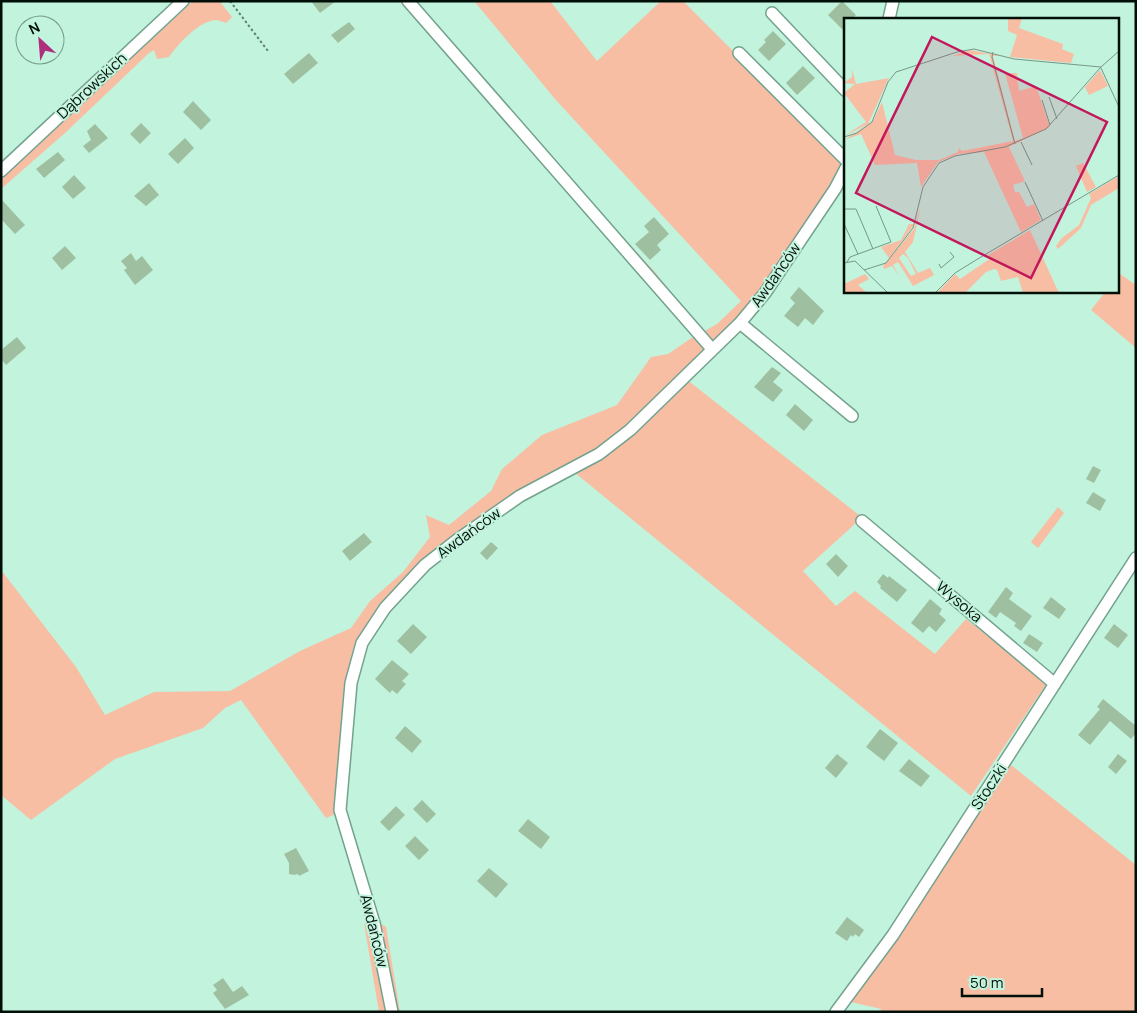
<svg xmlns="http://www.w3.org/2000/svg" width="1137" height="1013" font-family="Manrope,sans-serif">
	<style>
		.green { fill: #f7bea4 }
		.building { fill: #9ec0a0 }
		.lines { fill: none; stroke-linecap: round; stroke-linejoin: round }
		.minor-casing { stroke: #73a28e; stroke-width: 14 }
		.path { stroke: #607f71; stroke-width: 2; stroke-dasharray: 2.5 2.5; stroke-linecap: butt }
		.minor { stroke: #fff; stroke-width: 11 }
		.labels { text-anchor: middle; stroke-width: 4; stroke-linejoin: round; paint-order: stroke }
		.street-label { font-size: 15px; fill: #010f09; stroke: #c2f3dd }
		.inset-road { fill: none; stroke: #759888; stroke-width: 1 }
		.view { fill: #c2185b; fill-opacity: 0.15; stroke: #c2185b; stroke-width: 2.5 }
		.inset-edge { fill: none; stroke: #010f09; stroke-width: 2.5 }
	</style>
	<rect width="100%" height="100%" fill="#c2f3dd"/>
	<!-- green -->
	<path class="green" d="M193 1H224L221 3 232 17 226 23C223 22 218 20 215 20 198 22 178 44 169 57L157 59 154 50 149 53 65 133 1 189V179Z
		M399 1H416L578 188 654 271 703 332 717 324 741 301 555 99 475 2 550 1 597 61 661 1H683L846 164V181L841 191 789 267 686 379 859 515 856 523 803 571 836 606 855 591 935 654 966 619 1047 683 971 796 569 468 508 501 374 616 355 642 344 686 337 776 338 813 326 818 241 700 225 708 203 728 115 759 31 820 1 795V570L76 667 105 715 154 692 230 691 300 651 351 628 370 601 403 572 430 537 426 515 449 525 491 491 502 469 542 435 617 405 651 357 668 354 693 337Z
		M1120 274 1136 285V348L1091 310 1106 291H1118Z
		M1058 507 1064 513 1038 548 1031 542Z
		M1011 765 1136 865V1012H880L881 1009 851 1002Z
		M370 922 389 1012H379L364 923Z
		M378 922 386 927 400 1012H396Z"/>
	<!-- building -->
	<path class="building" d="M311 1H336L320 13Z
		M842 1 856 15 852 19H846V33L828 15Z
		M349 22 355 29 338 43 331 35Z
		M773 31 786 44 769 61 758 50 766 42 764 40Z
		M309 53 318 63 293 84 284 74Z
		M803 66 815 78 797 95 786 83Z
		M193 101 211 120 201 130 183 112Z
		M141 123 151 133 140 144 130 134Z
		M95 124 108 138 89 153 83 146 91 140 87 131Z
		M185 138 194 148 178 164 168 154Z
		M58 152 65 160 44 178 36 169Z
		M74 175 86 188 73 199 62 187Z
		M149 183 159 195 146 206 134 196Z
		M1 199 25 225 15 234 1 219Z
		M654 217 669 234 657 245 661 250 650 260 635 244 649 232 644 226Z
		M65 246 76 258 62 270 52 258Z
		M131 253 136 261 142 256 153 270 135 285 124 270 127 268 121 261Z
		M799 287 824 311 813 325 805 318 798 327 784 316 795 303 790 298Z
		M17 337 26 348 6 365 1 359V350Z
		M772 367 781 373 773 382 783 390 773 402 754 387Z
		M795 404 813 420 804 431 786 415Z
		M1093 466 1101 470 1094 483 1086 479Z
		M1093 492 1106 500 1100 511 1086 503Z
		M364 533 372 542 350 561 342 551Z
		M491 542 498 548 487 560 480 553Z
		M836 554 848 566 838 577 826 564Z
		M883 574 888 578 889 576 907 590 897 602 880 588 881 586 877 582Z
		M1006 587 1013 593 1009 599 1032 616 1021 631 1014 626 1016 623 1000 612 996 618 988 612Z
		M1051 597 1066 609 1059 619 1043 608Z
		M930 599 942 609 939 614 946 620 936 632 929 626 923 633 911 623Z
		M413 624 427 637 411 654 397 641Z
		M1114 624 1128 635 1118 648 1104 638Z
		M1029 634 1043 643 1037 652 1023 643Z
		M392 660 409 674 402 681 406 684 397 694 392 690 390 693 375 679Z
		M1103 699 1136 726V733L1131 739 1110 721 1090 745 1078 735 1100 709 1097 707Z
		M405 726 422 741 412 753 395 738Z
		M880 729 898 743 884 761 866 747Z
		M837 754 848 763 836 778 825 768Z
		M1118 754 1127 761 1116 774 1108 767Z
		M909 759 930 776 921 787 899 771Z
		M422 800 436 814 427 823 413 809Z
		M396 806 405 815 389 831 380 822Z
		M528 819 550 837 541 849 518 831Z
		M415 836 429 850 419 860 405 846Z
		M296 848 309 871 299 876 298 874 294 875 289 874V863L284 854Z
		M489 868 508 884 496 898 477 881Z
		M847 917 864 930 859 937 855 934 853 937 851 935 847 941 835 933Z
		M223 978 233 992 242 986 249 995 225 1009 213 993 217 990 213 985Z"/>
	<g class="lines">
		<defs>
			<path id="minor" d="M408 1 712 349
				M772 13 846 91
				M889 19 893 1
				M739 53 846 160
				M1 171 183 1
				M740 323 852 416
				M862 521 1055 684
				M392 1012 374 923 340 810 351 683 362 643 385 608 425 565 457 540 520 496 599 454 630 430 740 323 765 293 835 189 846 168
				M836 1012 893 935 1136 558"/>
		</defs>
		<!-- minor casing -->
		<use href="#minor" class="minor-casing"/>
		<!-- path -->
		<path class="path" d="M230 1 268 51"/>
		<!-- minor -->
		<use href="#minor" class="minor"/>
	</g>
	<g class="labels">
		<!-- street labels -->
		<g class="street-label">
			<text transform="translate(92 86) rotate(-43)" y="5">Dąbrowskich</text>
			<text transform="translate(776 275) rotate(-55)" y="5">Awdańców</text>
			<text transform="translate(469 533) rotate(-36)" y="5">Awdańców</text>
			<text transform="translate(959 602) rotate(40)" y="5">Wysoka</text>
			<text transform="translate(989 787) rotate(-57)" y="5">Stoczki</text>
			<text transform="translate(374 931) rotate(76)" y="5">Awdańców</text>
		</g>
	</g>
	<!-- overview -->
	<g transform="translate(844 18)">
		<rect width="275" height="275" fill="#c2f3dd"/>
		<path d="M164 0H178L175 10 219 26 218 31 230 36 227 45 166 39 173 17 164 13ZM126 32 157 38H149L171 123 179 120 161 55H173L175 73 192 68 206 109 165 129 181 163 169 167 171 174H175L183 189 190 186 197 202 177 214 140 134 115 136 94 144 77 169 73 145 31 147 17 116 0 122 29 103 38 84 51 137 72 142H95L114 134 115 130 118 133 169 123 145 36 107 38 52 56ZM8 51 12 66 45 60 24 106 0 118 22 104 0 75 11 66 0 65 8 59ZM256 52 264 68 245 77 241 69ZM239 145 252 169 243 174 232 148ZM275 158V170L247 187 237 210 214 231 212 228 218 220 235 207 247 180 245 176ZM76 188 71 206 45 240 37 229 57 222 65 206H70ZM77 189 69 224 61 234 74 255 86 250 90 257 69 268 54 244 49 247 55 258 48 248 40 251 39 248 70 211ZM59 236 64 240 72 256 67 258 55 240ZM186 212 215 275H179L174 259 157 263 153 252 150 251 142 254 121 275H93L111 256 116 261 147 240 144 237ZM21 256 25 261 14 267 23 275H0V266Z" fill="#f7bea4" fill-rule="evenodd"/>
		<path class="inset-road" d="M149 34 148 39 171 126M257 50 275 89M205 79 213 101M198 82 206 107M0 119 13 115 28 104 44 64 52 54 113 34 130 31 170 41 257 49M177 124 188 147M181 164 199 203M0 191H12L29 231M0 206 14 236M3 244 6 239 47 224 32 188M0 245 11 243 44 275M95 246 97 250 110 239 106 234M20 252 42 245 69 210 79 169 95 145 111 138 161 129 202 111 257 49 275 33M91 275 111 255 132 242 275 157"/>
		<path class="view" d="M88 19 263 104 187 260 12 175Z"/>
		<rect width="275" height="275" class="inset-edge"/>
	</g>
	<!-- border -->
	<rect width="1137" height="1013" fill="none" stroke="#010f09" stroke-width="5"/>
	<!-- north arrow -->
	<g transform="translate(40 40) rotate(334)"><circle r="24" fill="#c2f3dd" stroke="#759888"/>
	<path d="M0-4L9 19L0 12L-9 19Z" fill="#ad2f7e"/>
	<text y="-8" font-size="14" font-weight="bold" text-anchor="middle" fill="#010f09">N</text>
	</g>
	<!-- scale -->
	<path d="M962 988v8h80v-8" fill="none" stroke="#010f09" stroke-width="2.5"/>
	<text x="970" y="988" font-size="15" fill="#010f09" stroke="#c2f3dd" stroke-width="4" paint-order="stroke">50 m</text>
</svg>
